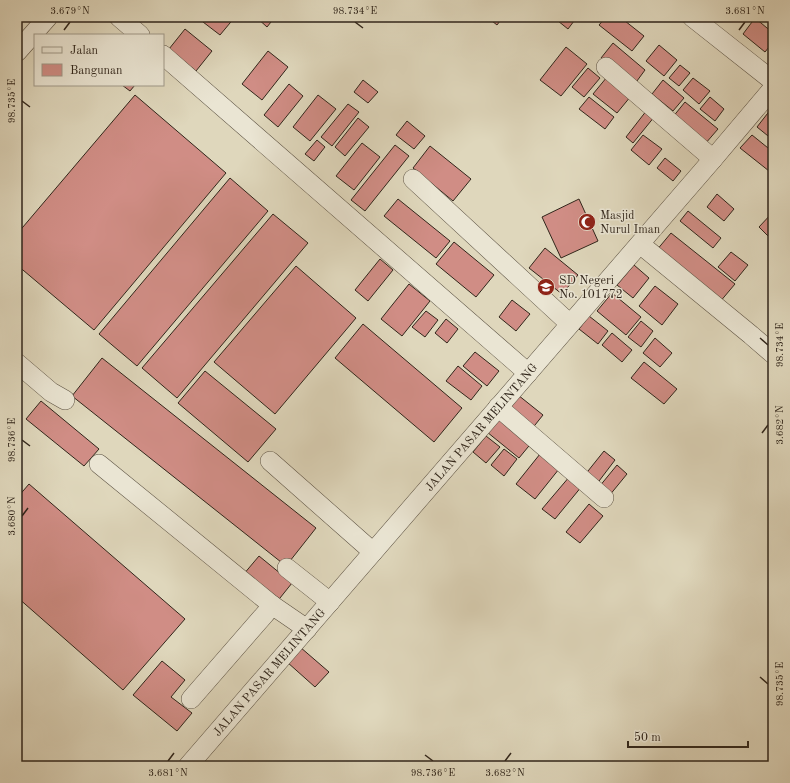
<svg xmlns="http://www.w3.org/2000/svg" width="790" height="783" font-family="'Old Standard TT',serif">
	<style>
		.building { fill: #d08d85; stroke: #31261b }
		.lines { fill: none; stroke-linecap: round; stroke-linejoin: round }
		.minor-casing { stroke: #5c5243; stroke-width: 20 }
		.minor { stroke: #eae5d3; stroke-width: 19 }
		.ticks { fill: none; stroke: #31261b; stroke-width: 1.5 }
		.labels { text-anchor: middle; stroke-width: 3; stroke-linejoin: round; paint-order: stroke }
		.poi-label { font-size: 12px; fill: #31261b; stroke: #eae5d3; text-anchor: start }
		.street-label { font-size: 12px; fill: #31261b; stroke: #eae5d3 }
		.neatline { fill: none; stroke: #31261b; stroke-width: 1.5 }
		.ticks-label { font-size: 10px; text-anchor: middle; fill: #31261b }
	</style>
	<rect width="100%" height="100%" fill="#dfd7bc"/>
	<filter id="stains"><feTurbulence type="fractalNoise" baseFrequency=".005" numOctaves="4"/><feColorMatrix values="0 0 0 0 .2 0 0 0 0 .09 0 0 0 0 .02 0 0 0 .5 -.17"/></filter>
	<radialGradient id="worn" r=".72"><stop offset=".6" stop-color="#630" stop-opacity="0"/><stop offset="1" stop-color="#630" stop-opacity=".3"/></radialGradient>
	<!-- building -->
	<path class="building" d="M207 17H235L220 35 203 22Z
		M256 17H275L267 27Z
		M487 17H503L497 25Z
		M553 17H577L568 29Z
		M606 17H620L644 36 632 51 599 25Z
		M755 18 773 33V42L765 52 743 34Z
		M185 29 212 51 196 71 169 49Z
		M613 43 645 70 634 85 601 58Z
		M659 45 677 60 664 76 646 61Z
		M566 47 587 64 561 96 540 80Z
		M268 51 288 67 262 100 242 84Z
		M680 65 690 73 679 86 669 78Z
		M588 68 600 78 584 97 572 87Z
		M607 77 631 96 617 113 593 94Z
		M693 78 710 91 699 104 683 90Z
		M363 80 378 92 368 103 354 92Z
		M663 80 684 98 673 111 652 94Z
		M289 84 303 96 278 127 264 115Z
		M122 85H135L130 91Z
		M135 95 226 173 94 330 17 265V234Z
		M318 95 336 109 310 141 293 127Z
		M589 97 614 117 605 129 579 109Z
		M710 97 724 109 715 121 700 109Z
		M685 102 718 129 705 144 672 118Z
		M348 104 359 112 332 146 321 137Z
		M771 109 773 110V140L757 127Z
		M647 110 655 116 633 143 626 137Z
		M358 118 369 127 345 156 335 147Z
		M407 121 425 136 414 149 396 135Z
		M643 135 662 149 649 165 631 150Z
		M752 135 773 152V166L769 171 740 148Z
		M317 140 325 147 314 161 305 154Z
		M362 143 380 157 354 190 336 176Z
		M395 145 409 156 365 211 351 200Z
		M430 146 471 179 453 201 413 168Z
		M665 158 681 171 673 181 657 168Z
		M230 178 268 211 137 366 99 334Z
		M717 194 734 209 724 221 707 207Z
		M398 199 450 241 436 258 384 216Z
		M579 199 598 241 561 258 542 217Z
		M688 211 721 238 713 248 680 221Z
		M773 212V241L759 227Z
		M273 214 308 243 177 398 142 368Z
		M671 233 735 284 719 303 656 251Z
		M454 242 494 275 476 297 436 264Z
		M545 248 578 275 562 294 529 268Z
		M731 252 748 265 735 281 718 267Z
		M380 259 393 270 368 301 355 290Z
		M634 265 649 278 633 298 617 285Z
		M296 266 356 318 275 414 214 362Z
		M409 284 430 301 402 336 381 319Z
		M655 286 678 304 662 325 639 306Z
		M612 293 641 317 626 335 597 311Z
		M512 300 530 314 516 331 499 317Z
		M426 311 438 320 425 337 412 327Z
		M589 316 608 331 598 344 579 329Z
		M446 319 458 329 447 343 435 333Z
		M641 321 653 331 641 347 628 337Z
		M363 324 462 408 434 442 335 358Z
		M612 333 632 350 622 362 602 345Z
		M655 338 672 353 660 367 643 353Z
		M475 352 499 371 487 386 463 366Z
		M102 358 316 528 286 566 72 396Z
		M644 362 677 389 664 404 631 378Z
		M458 366 482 386 471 400 446 381Z
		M205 371 276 429 248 462 178 403Z
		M518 395 543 415 531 430 506 410Z
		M41 401 99 449 84 466 26 419Z
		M501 415 533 441 519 458 487 432Z
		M486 436 500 447 486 463 473 452Z
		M504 449 517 459 504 476 491 465Z
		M604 451 615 460 596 485 584 476Z
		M540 454 559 469 535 499 516 484Z
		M617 465 627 474 609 496 599 487Z
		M570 476 582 486 555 519 542 509Z
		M29 484 185 619 123 690 17 597V498Z
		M589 504 603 516 580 543 566 532Z
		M259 556 292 583 276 603 243 575Z
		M300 647 329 672 315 687 287 662Z
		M162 661 185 680 171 697 192 713 177 731 133 695Z"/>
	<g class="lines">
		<defs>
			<g id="minor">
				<path d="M119 17 140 35"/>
				<path d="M692 17 773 81"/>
				<path d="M17 52 48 17"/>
				<path d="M163 55 528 373"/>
				<path d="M606 67 713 159"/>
				<path d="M413 179 570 324"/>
				<path d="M640 244 751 335 773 354"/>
				<path d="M17 363 51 392 65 400"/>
				<path d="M498 407 604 498"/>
				<path d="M270 461 373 552"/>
				<path d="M99 464 272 605"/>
				<path d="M287 568 330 602"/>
				<path d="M191 699 265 614 272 605 307 629"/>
				<path id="s1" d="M188 766 713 159 773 88"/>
			</g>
		</defs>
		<!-- minor casing -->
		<use href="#minor" class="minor-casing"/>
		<!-- minor -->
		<use href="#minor" class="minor"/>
	</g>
	<!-- ticks -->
	<path class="ticks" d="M355 22 363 28M64 30 70 22M739 30 745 22M22 101 30 107M760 338 768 345M762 433 768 425M22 440 30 446M22 516 28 508M760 677 768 684M425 755 433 761M168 761 174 753M505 761 511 753"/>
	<!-- icons -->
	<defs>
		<symbol id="mosque-disc" viewBox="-11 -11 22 22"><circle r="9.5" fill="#8f2418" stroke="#eae5d3"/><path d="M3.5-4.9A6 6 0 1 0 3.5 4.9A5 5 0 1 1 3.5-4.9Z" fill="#fff"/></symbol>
		<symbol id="school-disc" viewBox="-11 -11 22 22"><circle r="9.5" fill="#8f2418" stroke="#eae5d3"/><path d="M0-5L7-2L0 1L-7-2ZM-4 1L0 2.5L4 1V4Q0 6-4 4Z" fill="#fff"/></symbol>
	</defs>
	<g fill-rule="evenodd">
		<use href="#mosque-disc" x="577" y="212" width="20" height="20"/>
		<use href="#school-disc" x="536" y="277" width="20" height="20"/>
	</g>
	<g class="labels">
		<!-- poi labels -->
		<g class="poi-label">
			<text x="600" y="219">Masjid<tspan x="600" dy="14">Nurul Iman</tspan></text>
			<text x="559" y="284">SD Negeri<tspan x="559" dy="14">No. 101772</tspan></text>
		</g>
		<!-- street labels -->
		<g class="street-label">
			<text dy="4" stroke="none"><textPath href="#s1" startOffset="448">JALAN PASAR MELINTANG</textPath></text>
			<text dy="4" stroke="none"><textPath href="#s1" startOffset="124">JALAN PASAR MELINTANG</textPath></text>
		</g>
	</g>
	<!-- margin -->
	<rect width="790" height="783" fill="none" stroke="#dfd7bc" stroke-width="44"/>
	<!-- legend -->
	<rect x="34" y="34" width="130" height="52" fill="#eae5d3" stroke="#a09989"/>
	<rect x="42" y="47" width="20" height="6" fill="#eae5d3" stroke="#a09989"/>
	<text x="70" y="54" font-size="12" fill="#31261b">Jalan</text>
	<rect x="42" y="64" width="20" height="12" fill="#d08d85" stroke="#a09989"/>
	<text x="70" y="74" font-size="12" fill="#31261b">Bangunan</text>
	<!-- scale -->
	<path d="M628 741v6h120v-6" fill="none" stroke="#31261b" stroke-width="2"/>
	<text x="634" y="741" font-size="12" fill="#31261b" stroke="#eae5d3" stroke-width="3" paint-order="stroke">50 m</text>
	<rect x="22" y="22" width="746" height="739" class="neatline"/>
	<g class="ticks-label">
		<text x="70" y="14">3.679°N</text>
		<text x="355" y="14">98.734°E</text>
		<text x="745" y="14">3.681°N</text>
		<text transform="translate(11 101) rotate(-90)" y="4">98.735°E</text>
		<text transform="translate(779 345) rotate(-90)" y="4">98.734°E</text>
		<text transform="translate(779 425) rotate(-90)" y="4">3.682°N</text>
		<text transform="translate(11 440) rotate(-90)" y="4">98.736°E</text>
		<text transform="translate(11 516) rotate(-90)" y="4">3.680°N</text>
		<text transform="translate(779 684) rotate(-90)" y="4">98.735°E</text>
		<text x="168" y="776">3.681°N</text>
		<text x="433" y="776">98.736°E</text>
		<text x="505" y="776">3.682°N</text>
	</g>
	<rect width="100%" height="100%" filter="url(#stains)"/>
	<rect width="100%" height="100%" fill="url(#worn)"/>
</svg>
